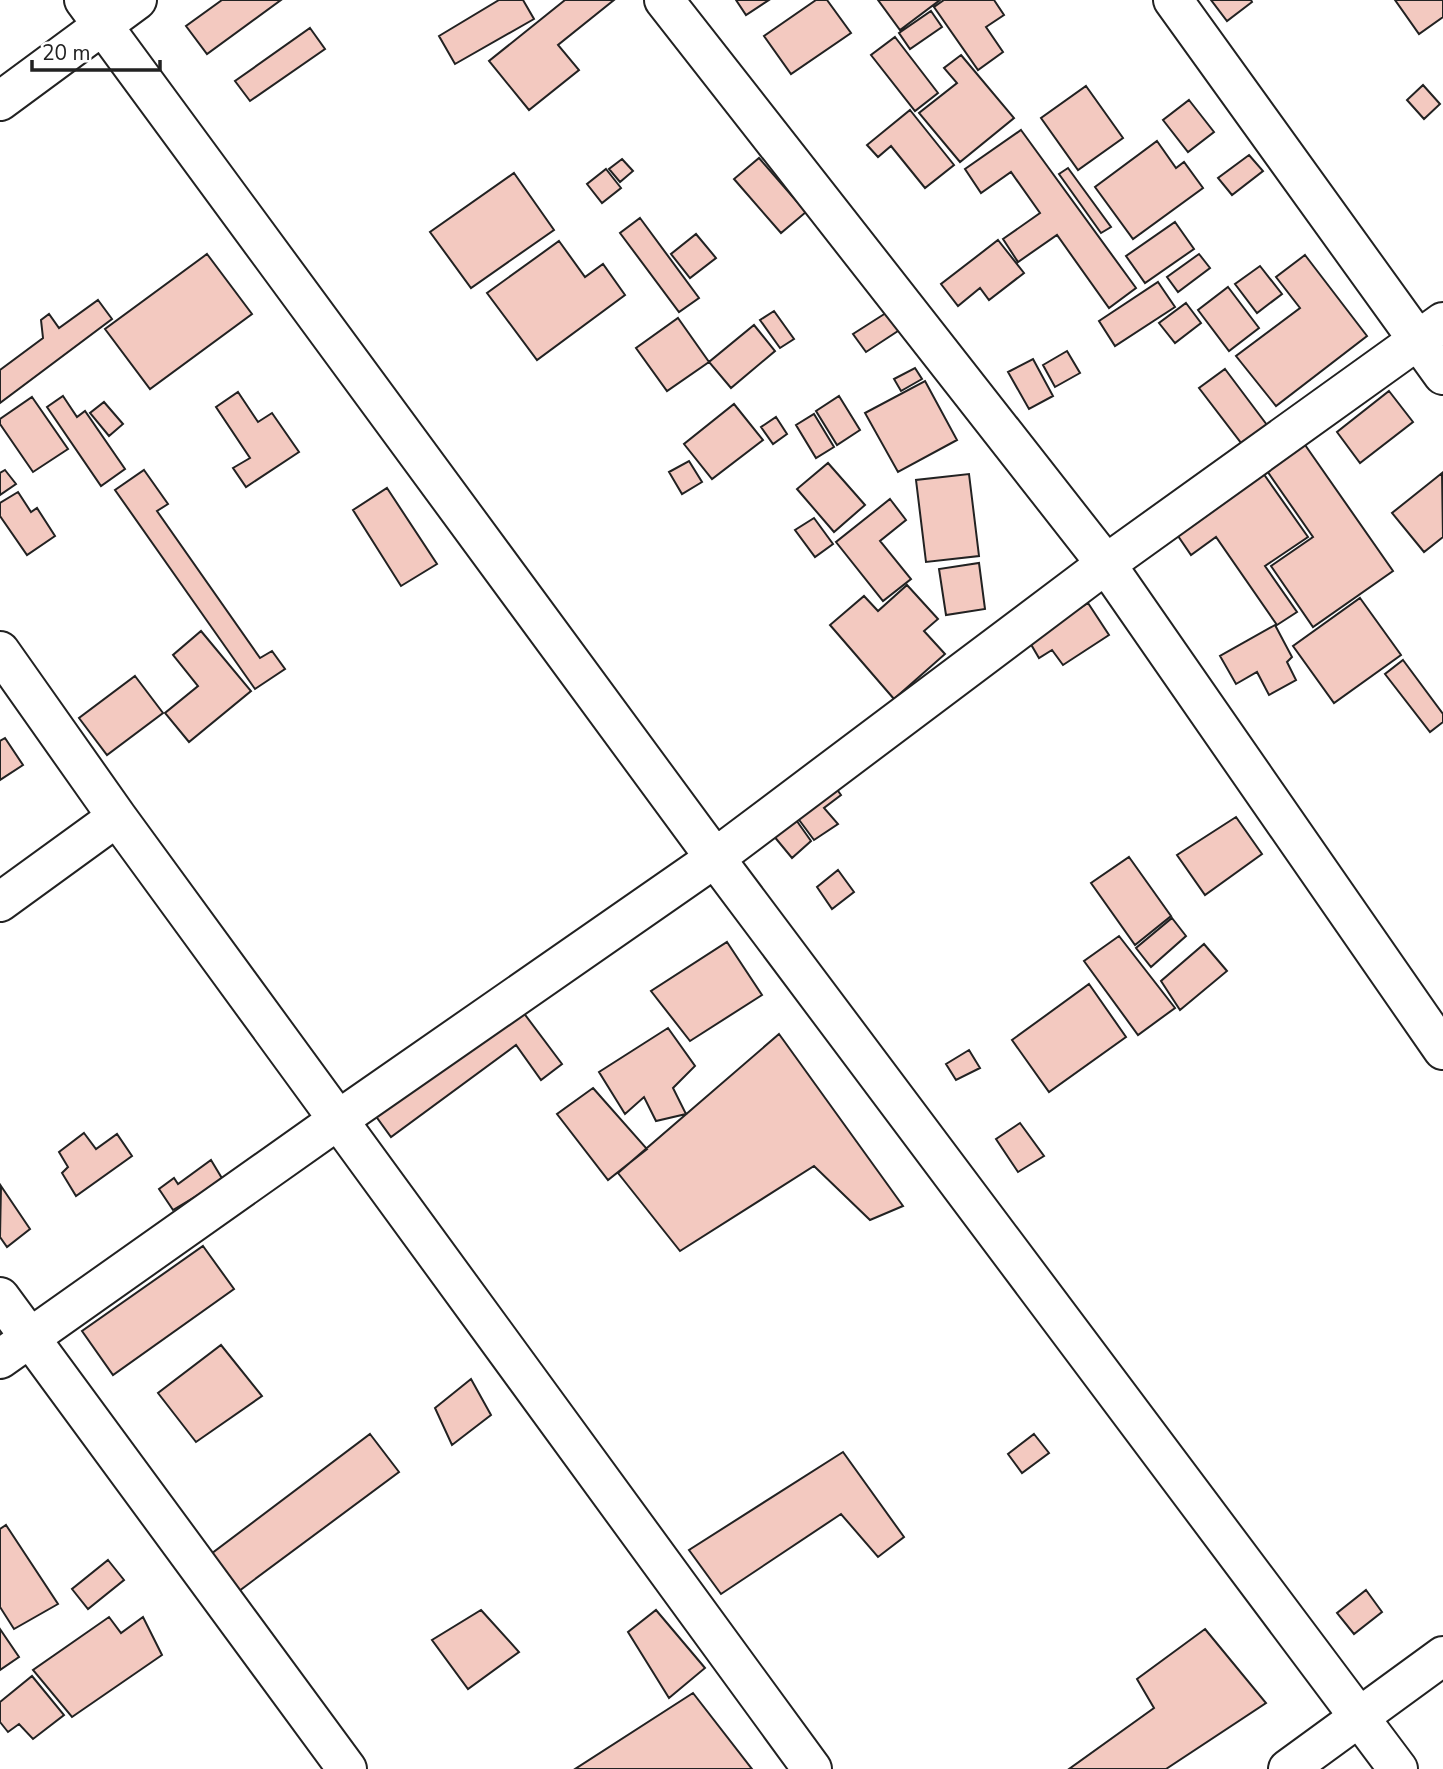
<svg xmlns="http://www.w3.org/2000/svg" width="1443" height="1769" font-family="'Nunito Sans',sans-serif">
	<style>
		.building { fill: #f3c9c0; stroke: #222; stroke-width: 2 }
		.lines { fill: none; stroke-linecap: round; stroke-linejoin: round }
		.minor-casing { stroke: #222; stroke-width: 42 }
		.tertiary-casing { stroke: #222; stroke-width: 42 }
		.minor { stroke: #fff; stroke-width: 38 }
		.tertiary { stroke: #fff; stroke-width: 38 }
	</style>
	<rect width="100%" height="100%" fill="#fff"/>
	<!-- building -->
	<path class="building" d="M222 0H281L207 54 186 26Z
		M499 0H523L534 19 455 64 439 36Z
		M565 0H614L558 45 579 70 529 110 489 61Z
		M736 0H769L746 15Z
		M816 0H827L851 33 791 74 764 36Z
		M878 0H940L900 30Z
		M944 0H994L1004 15 986 27 1003 52 978 70 934 7Z
		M1211 0H1251L1252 2 1227 21Z
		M1395 0H1443V17L1419 34Z
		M931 11 942 27 910 49 899 33Z
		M310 28 325 49 250 101 235 81Z
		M895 37 938 93 915 111 871 55Z
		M961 55 1014 118 960 162 919 113 957 83 944 68Z
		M1423 85 1440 104 1424 119 1407 100Z
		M1086 86 1123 138 1078 170 1041 118Z
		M1189 100 1214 132 1188 152 1163 120Z
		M910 110 954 165 925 188 891 146 878 157 867 145Z
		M1021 130 1136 288 1109 308 1057 235 1018 262 1003 239 1040 213 1011 172 981 193 965 169Z
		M1157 141 1176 168 1184 162 1203 188 1133 239 1095 187Z
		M1249 155 1263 171 1232 195 1218 178Z
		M759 158 806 212 781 233 734 179Z
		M622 159 633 171 620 182 609 169Z
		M1068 168 1111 227 1101 233 1059 174Z
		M606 169 621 188 602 203 587 184Z
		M514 173 554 230 471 288 430 232Z
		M640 218 699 298 679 312 620 233Z
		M1175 222 1194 249 1145 283 1126 256Z
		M696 234 716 258 690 278 671 254Z
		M998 240 1024 273 989 300 980 288 958 306 941 284Z
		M559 241 585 277 603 264 625 295 537 360 487 293Z
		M207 254 252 314 150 389 105 329Z
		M1199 254 1210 268 1178 292 1167 277Z
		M1305 255 1367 336 1276 406 1236 356 1300 308 1276 277Z
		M1260 266 1282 294 1257 313 1235 284Z
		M1158 282 1175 307 1115 346 1099 321Z
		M1228 287 1259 328 1229 351 1198 310Z
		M98 300 112 319 0 403V370L43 338 41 320 49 314 59 328Z
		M1186 303 1201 323 1175 343 1159 323Z
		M774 311 794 339 780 348 760 320Z
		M889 311 901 329 866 352 853 334Z
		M678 318 709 362 667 391 636 348Z
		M754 325 775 351 731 388 709 362Z
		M1067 351 1080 373 1055 387 1043 365Z
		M1033 359 1053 396 1029 409 1008 372Z
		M915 368 922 379 901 391 894 379Z
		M1225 369 1270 429 1245 448 1199 388Z
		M925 381 957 440 898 472 865 413Z
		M1389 391 1413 422 1360 463 1337 432Z
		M238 392 258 422 272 413 299 452 246 487 233 468 250 458 216 407Z
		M63 396 77 417 85 411 125 469 101 486 47 407Z
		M839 396 860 430 837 445 816 411Z
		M32 397 68 449 33 472 0 424V419Z
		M104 402 123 424 109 436 90 413Z
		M734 404 763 440 712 479 684 444Z
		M814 414 834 447 816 458 796 425Z
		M776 417 787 434 773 444 761 427Z
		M1303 442 1393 571 1313 627 1271 566 1313 537 1265 468Z
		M689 461 702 482 682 494 669 472Z
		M828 463 865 505 834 532 797 489Z
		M5 470 16 484 0 495V473Z
		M144 470 168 504 157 511 260 658 272 651 285 669 255 689 115 490Z
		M1263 473 1308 537 1265 566 1297 612 1277 625 1216 537 1191 555 1176 533Z
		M1442 473 1443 537 1424 552 1392 513Z
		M969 474 979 556 926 562 916 480Z
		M387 488 437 564 401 586 353 510Z
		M18 492 31 512 37 508 55 536 27 555 0 516V503Z
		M890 499 906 520 880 541 911 579 883 601 836 542Z
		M814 518 833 544 815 557 795 530Z
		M979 563 985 609 946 615 939 569Z
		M907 585 938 619 924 631 945 654 894 699 830 625 864 596 878 611Z
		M1360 598 1401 655 1334 703 1293 646Z
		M1088 603 1109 635 1063 665 1052 650 1039 658 1029 641Z
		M1275 625 1292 657 1287 662 1296 680 1269 695 1257 672 1236 684 1220 656Z
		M201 631 251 691 189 742 165 713 198 686 173 655Z
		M1403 660 1443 714V722L1430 732 1385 674Z
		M135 676 163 713 107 755 79 718Z
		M5 738 23 765 0 780V741Z
		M833 784 841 795 824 808 838 824 814 840 794 813Z
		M794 817 811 841 792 858 773 835Z
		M1236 817 1262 854 1205 895 1177 855Z
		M1129 857 1171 916 1135 945 1091 883Z
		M838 870 854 892 832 909 817 887Z
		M1172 918 1186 936 1151 967 1136 948Z
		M1119 936 1175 1008 1138 1035 1084 961Z
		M727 942 762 995 690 1041 651 991Z
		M1204 944 1227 971 1180 1010 1161 981Z
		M1089 984 1126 1037 1049 1092 1012 1040Z
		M520 1008 562 1064 541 1080 516 1045 391 1137 375 1115Z
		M668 1028 695 1066 673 1088 686 1114 656 1121 644 1097 625 1114 599 1072Z
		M779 1034 903 1206 870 1220 814 1166 680 1251 618 1173Z
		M969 1050 980 1068 956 1080 946 1064Z
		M593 1088 647 1149 608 1180 557 1114Z
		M1020 1123 1044 1156 1018 1172 996 1139Z
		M84 1133 96 1149 117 1134 132 1156 76 1196 62 1173 68 1167 59 1152Z
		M211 1160 223 1180 173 1210 159 1189 174 1178 178 1184Z
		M1 1186 30 1229 7 1247 0 1237Z
		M203 1246 234 1289 113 1375 82 1331Z
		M221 1345 262 1396 196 1442 158 1393Z
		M471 1379 491 1415 452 1445 435 1408Z
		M370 1434 399 1472 235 1594 207 1557Z
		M1034 1434 1049 1453 1022 1473 1008 1454Z
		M843 1452 904 1537 878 1557 841 1514 721 1594 689 1550Z
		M6 1525 58 1604 14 1629 0 1607V1529Z
		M108 1560 124 1580 88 1609 72 1589Z
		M1366 1590 1382 1612 1354 1634 1337 1613Z
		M481 1610 519 1652 468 1689 432 1640Z
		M656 1610 705 1668 669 1698 628 1632Z
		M109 1617 121 1633 143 1617 162 1655 72 1717 33 1670Z
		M0 1629 19 1657 0 1670Z
		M1205 1629 1266 1703 1166 1769H1069L1154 1708 1137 1679Z
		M32 1676 64 1715 33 1739 19 1724 8 1732 0 1722V1702Z
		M693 1693 752 1769H575Z"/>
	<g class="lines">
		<defs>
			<path id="minor" d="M84 0 715 858 1398 1769
				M664 0 1106 564 1443 1050
				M1173 0 1443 375
				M0 101 137 0
				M0 651 117 817 812 1769
				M0 902 117 817
				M0 1297 347 1769
				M0 1359 338 1120 715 858 1106 564 1443 322"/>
			<path id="tertiary" d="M1288 1769 1443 1656"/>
		</defs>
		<!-- minor casing -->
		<use href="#minor" class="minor-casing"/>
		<!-- tertiary casing -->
		<use href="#tertiary" class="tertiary-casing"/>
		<!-- minor -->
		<use href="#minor" class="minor"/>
		<!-- tertiary -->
		<use href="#tertiary" class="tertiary"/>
	</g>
	<!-- scale -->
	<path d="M32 60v10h128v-10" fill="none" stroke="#222222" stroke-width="3.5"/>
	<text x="42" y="60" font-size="21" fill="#222222" stroke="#ffffff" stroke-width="5" paint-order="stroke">20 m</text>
</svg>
